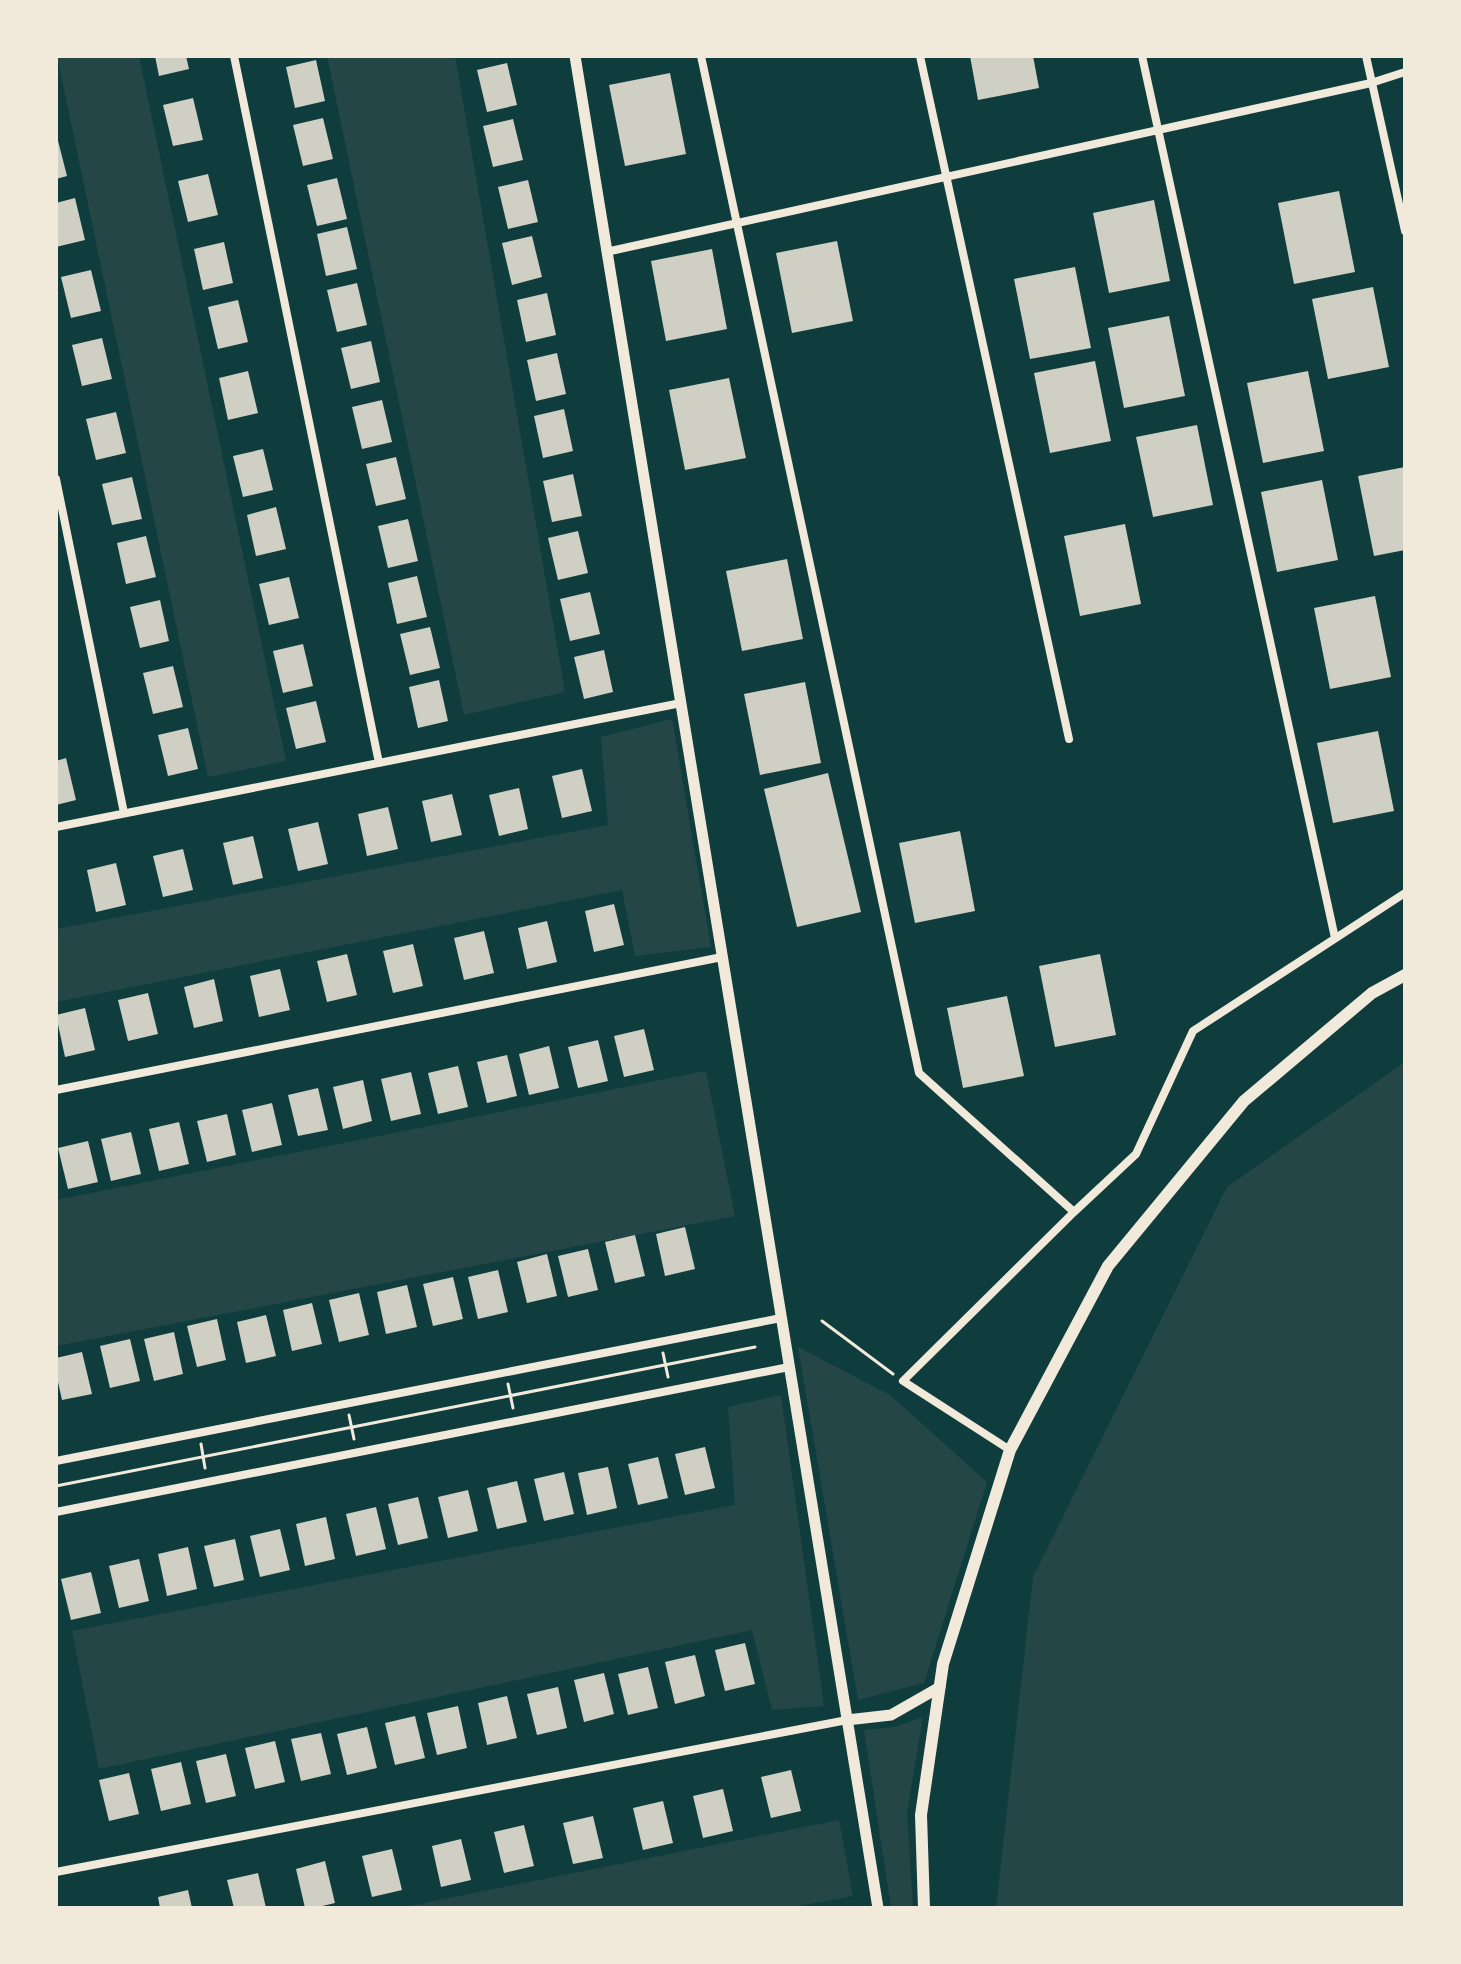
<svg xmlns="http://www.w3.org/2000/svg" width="1461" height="1964" font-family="Overpass,sans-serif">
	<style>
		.green { fill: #244646 }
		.building { fill: #cfcfc3 }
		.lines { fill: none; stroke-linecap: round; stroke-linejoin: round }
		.path { stroke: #f1e9da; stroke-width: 3 }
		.minor { stroke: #f1e9da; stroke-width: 8 }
		.tertiary { stroke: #f1e9da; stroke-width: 11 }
		.secondary { stroke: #f1e9da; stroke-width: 12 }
	</style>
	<rect width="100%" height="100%" fill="#0f3d3e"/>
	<!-- green -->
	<path class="green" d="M57 56H139L286 761 208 777Z
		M327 56H455L565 692 464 715Z
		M672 719 711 947 635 956 622 890 56 1002V929L608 825 601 737Z
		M1405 1062V1908H996L1033 1577 1227 1187Z
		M706 1071 735 1216 56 1346V1200Z
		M798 1347 890 1395 987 1482 924 1683 858 1700Z
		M781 1395 824 1706 772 1710 752 1630 99 1769 72 1631 735 1505 728 1407Z
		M923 1717 907 1812 913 1908H891L864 1730 895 1727Z
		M839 1820 853 1896 787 1908H399Z"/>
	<!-- building -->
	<path class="building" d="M155 56H186L189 69 159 76Z
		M970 56H1033L1039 88 978 100Z
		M316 60 325 101 295 108 286 67Z
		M507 63 517 105 487 112 477 70Z
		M670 73 686 154 625 166 609 85Z
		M193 98 203 140 173 146 163 105Z
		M323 118 333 159 303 166 293 125Z
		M513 119 523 160 493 167 483 126Z
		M56 133 67 176 56 179Z
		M208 174 218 215 188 222 178 181Z
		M337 178 347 219 317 226 307 185Z
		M528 180 538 222 508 229 498 187Z
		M1339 191 1355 272 1294 284 1278 203Z
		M75 198 85 240 56 247V203Z
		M1154 200 1170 281 1109 293 1093 213Z
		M347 227 357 269 326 276 317 234Z
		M532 236 542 277 512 285 502 243Z
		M837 241 853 321 792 333 776 253Z
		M224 242 233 283 203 290 194 249Z
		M712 249 727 329 666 341 651 261Z
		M1075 267 1091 348 1030 359 1014 279Z
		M91 270 101 311 71 318 61 277Z
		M357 283 367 325 337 332 327 290Z
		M1373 287 1389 367 1328 379 1312 299Z
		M547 293 556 335 526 342 517 300Z
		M238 300 248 342 218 349 208 307Z
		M1169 316 1185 396 1124 408 1108 328Z
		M102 338 112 379 82 386 72 345Z
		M371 341 380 382 351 389 341 348Z
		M557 353 566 394 536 401 527 360Z
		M1095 361 1111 441 1050 453 1034 373Z
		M248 371 258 413 228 420 219 378Z
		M1308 371 1324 451 1263 463 1247 383Z
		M729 378 746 458 685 470 669 390Z
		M382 400 392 442 362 449 352 407Z
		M564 409 573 451 543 458 534 416Z
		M116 412 126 453 96 460 86 419Z
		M1197 425 1213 505 1153 517 1136 437Z
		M263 449 273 490 243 497 233 456Z
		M396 457 406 499 376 506 366 464Z
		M1405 467V550L1374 556 1358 476Z
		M573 474 582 516 552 522 543 481Z
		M132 477 142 519 112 525 102 484Z
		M1322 480 1338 560 1277 572 1261 492Z
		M276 507 286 549 256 556 247 515Z
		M408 519 418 561 388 568 378 526Z
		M1125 524 1141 604 1080 616 1064 536Z
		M578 531 588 573 558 580 548 538Z
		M146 536 156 577 126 584 117 543Z
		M787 559 803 639 742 651 726 571Z
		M417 576 427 617 397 624 388 583Z
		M289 577 299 618 269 625 259 584Z
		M590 592 600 634 570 641 560 599Z
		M1375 596 1391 677 1330 689 1314 608Z
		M160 600 169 641 140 648 130 607Z
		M430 627 440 668 410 675 400 634Z
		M303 644 313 686 283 693 273 651Z
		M604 650 613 692 584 699 574 657Z
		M173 666 183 707 153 714 143 673Z
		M439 680 448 721 418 728 409 687Z
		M805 682 821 763 760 775 744 694Z
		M316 701 326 742 296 749 286 708Z
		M188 728 198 769 168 776 158 735Z
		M1378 731 1394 811 1333 823 1317 743Z
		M66 758 76 800 56 805V761Z
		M582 769 592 811 562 818 552 776Z
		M828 773 861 912 797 927 764 789Z
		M519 788 528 829 499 836 489 795Z
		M452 794 462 835 431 842 422 801Z
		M388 807 398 849 367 856 358 814Z
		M318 822 328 864 298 871 288 829Z
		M960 831 975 911 915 923 899 843Z
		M253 836 263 878 233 885 223 843Z
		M183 849 193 890 163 897 153 856Z
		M116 863 126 905 96 912 87 870Z
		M614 904 624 945 594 952 585 911Z
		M547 921 557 962 527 969 518 928Z
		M484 931 494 973 464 980 454 938Z
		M413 944 423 986 393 993 383 951Z
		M347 954 357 995 327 1002 317 961Z
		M1100 954 1116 1035 1055 1047 1039 966Z
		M280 969 290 1010 259 1017 250 976Z
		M214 979 223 1021 194 1028 184 987Z
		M148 993 158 1034 128 1041 118 1000Z
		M1007 996 1024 1076 963 1088 947 1008Z
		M85 1008 95 1050 65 1057 56 1015Z
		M644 1029 654 1070 624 1077 614 1036Z
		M598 1040 608 1081 578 1088 568 1047Z
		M549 1046 559 1088 529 1095 519 1054Z
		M507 1055 517 1096 487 1103 477 1062Z
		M458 1066 468 1107 438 1114 428 1073Z
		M411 1072 421 1114 391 1121 381 1079Z
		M363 1080 372 1121 343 1129 333 1087Z
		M318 1088 328 1130 298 1136 288 1095Z
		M272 1103 282 1145 252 1152 242 1110Z
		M227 1114 236 1155 207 1162 197 1121Z
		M179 1122 189 1164 159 1171 149 1129Z
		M131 1132 141 1174 111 1181 101 1139Z
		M88 1141 98 1182 68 1189 58 1148Z
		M685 1227 695 1269 665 1276 656 1234Z
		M635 1235 645 1276 615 1283 605 1242Z
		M588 1249 598 1290 568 1297 558 1256Z
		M547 1254 557 1296 527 1303 517 1262Z
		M498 1270 508 1312 478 1319 468 1277Z
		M453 1277 463 1319 433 1326 423 1284Z
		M407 1285 417 1327 386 1334 377 1292Z
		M359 1293 369 1335 339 1342 329 1300Z
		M312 1303 322 1344 292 1351 283 1310Z
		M266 1315 276 1356 246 1363 237 1322Z
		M217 1319 226 1360 197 1367 187 1326Z
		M174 1332 183 1374 154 1381 144 1339Z
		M130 1339 140 1381 110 1388 100 1346Z
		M82 1352 92 1394 62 1400 56 1373V1358Z
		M705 1447 715 1488 685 1495 675 1454Z
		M658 1457 668 1498 638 1505 628 1464Z
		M608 1467 617 1508 587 1515 578 1473Z
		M564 1472 574 1514 544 1521 534 1479Z
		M517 1481 527 1522 497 1529 487 1488Z
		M468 1490 478 1531 448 1538 438 1497Z
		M418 1497 428 1538 398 1545 388 1504Z
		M376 1507 386 1549 356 1556 346 1514Z
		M326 1517 335 1559 305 1566 296 1524Z
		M280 1529 290 1570 260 1577 250 1536Z
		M235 1539 244 1580 214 1587 204 1546Z
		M188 1547 197 1589 167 1596 158 1554Z
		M139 1559 149 1601 119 1608 109 1566Z
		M91 1572 101 1613 71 1620 61 1579Z
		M745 1643 755 1684 725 1691 715 1650Z
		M695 1655 705 1696 675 1704 665 1662Z
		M648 1667 658 1708 628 1715 618 1674Z
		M604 1673 614 1714 584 1722 574 1680Z
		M558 1687 567 1728 537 1735 527 1694Z
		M507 1696 517 1738 487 1745 478 1703Z
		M458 1706 467 1748 437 1755 427 1713Z
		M415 1716 425 1758 395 1765 385 1723Z
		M367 1727 377 1768 347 1775 337 1734Z
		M321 1733 331 1774 301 1781 291 1739Z
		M275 1741 285 1782 255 1789 245 1748Z
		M226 1754 236 1796 206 1803 196 1761Z
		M181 1762 191 1804 161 1811 151 1769Z
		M791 1770 801 1811 771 1818 761 1777Z
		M129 1773 139 1814 109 1821 99 1780Z
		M723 1789 733 1831 703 1838 693 1796Z
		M663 1801 673 1843 643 1850 633 1808Z
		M593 1816 603 1858 573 1864 563 1823Z
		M524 1825 534 1866 504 1873 494 1832Z
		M461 1839 471 1880 441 1887 432 1846Z
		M392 1849 402 1890 372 1897 362 1856Z
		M325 1861 335 1903 314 1908H305L296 1869Z
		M258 1873 266 1908H234L227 1880Z
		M188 1890 192 1908H160L158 1897Z"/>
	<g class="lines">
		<!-- path -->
		<path class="path" d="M822 1321 893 1374
			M663 1353 668 1377
			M508 1384 513 1408
			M349 1415 354 1439
			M201 1444 205 1468
			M56 1486 755 1347"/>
		<!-- minor -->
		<path class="minor" d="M234 56 379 763
			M701 56 919 1073 1074 1212
			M920 56 1069 739
			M1142 56 1335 938
			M1366 56 1405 231
			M606 252 1371 83 1405 72
			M56 479 124 813
			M56 827 681 703
			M56 1090 722 957
			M1010 1450 903 1381 1074 1212 1136 1154 1193 1031 1405 893
			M56 1461 781 1318
			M56 1512 789 1367
			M56 1872 847 1720"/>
		<!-- tertiary -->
		<path class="tertiary" d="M575 56 878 1908
			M847 1720 891 1715 940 1687"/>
		<!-- secondary -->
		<path class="secondary" d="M924 1908 921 1815 943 1664 1010 1450 1108 1266 1244 1101 1372 993 1405 975"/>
	</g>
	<!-- border -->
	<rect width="1461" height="1964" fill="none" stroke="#f1e9da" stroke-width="116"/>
</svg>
